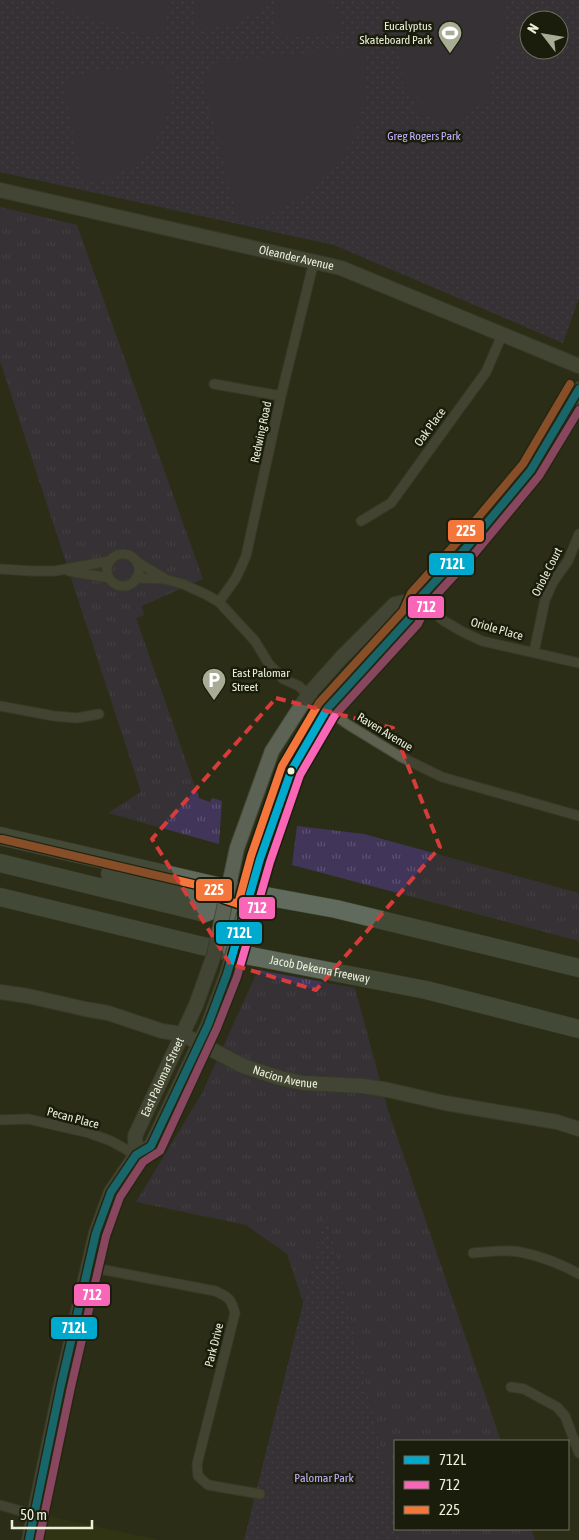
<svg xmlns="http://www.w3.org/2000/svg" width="579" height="1540" font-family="'Asap Condensed',sans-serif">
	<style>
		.built { fill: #373c0d }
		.grass { fill: url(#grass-tufts) }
		.park { fill: url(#park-dots); fill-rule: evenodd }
		.pitch { fill: #413659 }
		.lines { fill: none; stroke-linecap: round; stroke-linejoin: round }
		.street-casing { stroke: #474a38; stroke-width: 11 }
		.secondary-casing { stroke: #474a38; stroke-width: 16 }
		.highway-casing { stroke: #474a38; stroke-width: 19 }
		.street { stroke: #5e6150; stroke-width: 9 }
		.secondary { stroke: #5d6354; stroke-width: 14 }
		.highway { stroke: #606b5d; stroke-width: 18 }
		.secondary-bridge-casing { stroke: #474a38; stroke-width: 16; stroke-linecap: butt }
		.secondary-bridge { stroke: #5d6354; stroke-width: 14 }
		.bus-1-casing { stroke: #1b1d0c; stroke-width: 11 }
		.bus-2-casing { stroke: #1b1d0c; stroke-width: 11 }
		.bus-3-casing { stroke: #1b1d0c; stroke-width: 11 }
		.bus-1 { stroke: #00a9ce; stroke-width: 8 }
		.bus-2 { stroke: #fa66b7; stroke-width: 8 }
		.bus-3 { stroke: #f5763a; stroke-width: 8 }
		.marked { fill: none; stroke: #d83c3a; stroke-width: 4; stroke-dasharray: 10 6; stroke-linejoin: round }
		.bus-dot { fill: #ebf0d9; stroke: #1b1d0c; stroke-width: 2 }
		.labels { text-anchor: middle; stroke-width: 5; stroke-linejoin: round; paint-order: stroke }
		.poi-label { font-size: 12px; fill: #ebf0d9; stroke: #1b1d0c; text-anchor: end }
		.park-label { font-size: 12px; fill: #c4b0fe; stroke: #1b1d0c }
		.street-label { font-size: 12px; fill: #ebf0d9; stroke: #1b1d0c }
		.line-badge { stroke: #1b1d0c; stroke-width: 2 }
		.badge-label { font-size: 14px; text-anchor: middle; font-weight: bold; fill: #fff }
	</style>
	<defs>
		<pattern id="grass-tufts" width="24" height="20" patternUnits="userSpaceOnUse" patternTransform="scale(1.25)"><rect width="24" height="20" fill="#413659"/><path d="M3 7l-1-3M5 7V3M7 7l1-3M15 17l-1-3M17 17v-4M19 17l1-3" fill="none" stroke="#5d5370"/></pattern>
		<pattern id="park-dots" width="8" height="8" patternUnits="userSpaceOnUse" patternTransform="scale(1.25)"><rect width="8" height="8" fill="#413659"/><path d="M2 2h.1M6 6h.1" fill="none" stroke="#5d5370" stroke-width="1.8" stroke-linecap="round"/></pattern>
	</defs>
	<rect width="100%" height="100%" fill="#2b2e17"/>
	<!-- built -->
	<path class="built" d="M47 1516 159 1540H40Z"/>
	<!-- grass -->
	<path class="grass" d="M0 207 77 225 203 579 142 606 144 615 136 618 199 798 210 802 212 798 222 801 219 844 108 813 141 792 0 361Z
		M297 826 364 834 579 893V941L292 865Z
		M258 970 355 988 387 1107 501 1441H395V1509L326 1212 303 1302 287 1254 246 1225 136 1202 201 1095Z
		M400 1529H531L535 1540H402Z"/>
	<!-- park -->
	<path class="park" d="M0 0H579V298L563 343 334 245 0 172ZM529 20H559V50H529Z
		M326 1211 395 1509V1529H400L402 1540H244Z"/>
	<!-- pitch -->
	<path class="pitch" d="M57 0H169L163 33 153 38 55 7Z
		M195 0H268C247 22 226 29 197 28Z
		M279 0H331L339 17 342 29 332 34 284 38 277 31 275 3Z
		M400 0H503L504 39 492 70V97L468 112 461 124 413 112 418 95 403 91Z
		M364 47C366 66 368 86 363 105 355 142 332 178 299 198 289 205 276 211 265 215 256 218 248 220 239 223L202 78 214 62Z
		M146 66 165 67 172 69C172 78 173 88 172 96 167 129 149 157 120 173 109 179 96 183 83 183L63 85 70 75Z"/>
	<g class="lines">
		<defs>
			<path id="street" d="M214 384 281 396
				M361 521 391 503 486 372 502 335
				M107 570a16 16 0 1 1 32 0a16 16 0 1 1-32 0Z
				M137 562 164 578
				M0 569 32 571H55L109 561
				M69 571 109 578
				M136 578 164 579 183 584 207 595 219 602 255 641 269 664 283 679 299 686 308 695 347 724 401 757 442 777 579 816
				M419 599 444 621 463 632 482 641 579 663
				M219 602 236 578 246 556 281 396 314 261
				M534 652 545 600 553 582 568 561 579 534
				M0 706 54 716 77 718 99 714
				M0 1120 28 1119 89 1133 111 1141 136 1155
				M473 1253C488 1252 505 1249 520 1252 540 1256 561 1264 579 1274
				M89 1267 215 1291C229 1297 231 1299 235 1313L197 1464 198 1476 208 1485 260 1494
				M511 1387 524 1389 557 1407 565 1416 579 1453
				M0 1505 35 1515"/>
			<g id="secondary">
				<path id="s1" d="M0 190 341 268 579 366"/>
				<path d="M237 848 272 751 308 695 341 658 395 604 419 599"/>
				<path d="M260 859 291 771 327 709 411 617 419 599 467 547 531 470 563 418 579 389"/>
				<path id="s2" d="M0 992 28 996 85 1009 108 1013 162 1031 182 1034 243 1066 280 1078 303 1083 363 1086 388 1090 445 1103 557 1122 579 1129"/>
				<path id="s3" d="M136 1155 135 1136 196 1005 210 966"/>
				<path d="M29 1540 61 1385 96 1233 111 1192 136 1155 151 1146 208 1025 227 974"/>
			</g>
			<g id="highway">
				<path d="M0 836 243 892 336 909 579 968"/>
				<path d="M0 863 205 913 217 908"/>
				<path d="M110 874 208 898 217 908 245 916"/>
				<path id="s4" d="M0 897 215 949 426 990 579 1029"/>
			</g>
		</defs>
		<!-- street casing -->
		<use href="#street" class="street-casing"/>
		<!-- secondary casing -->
		<use href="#secondary" class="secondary-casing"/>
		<!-- highway casing -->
		<use href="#highway" class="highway-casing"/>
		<!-- street -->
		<use href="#street" class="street"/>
		<!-- secondary -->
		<use href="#secondary" class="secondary"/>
		<!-- highway -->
		<use href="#highway" class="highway"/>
		<defs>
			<path id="secondary-bridge" d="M210 966 214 955 237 848
				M227 974 260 859"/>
		</defs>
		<!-- secondary-bridge casing -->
		<use href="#secondary-bridge" class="secondary-bridge-casing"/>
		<!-- secondary-bridge -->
		<use href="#secondary-bridge" class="secondary-bridge"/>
		<defs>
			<path id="bus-1" d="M29 1540 61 1385 96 1233 111 1192 136 1155 151 1146 208 1025 227 974 260 859 291 771 327 709 411 617 419 599 467 547 531 470 579 389"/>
			<path id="bus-2" d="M39 1540 71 1387 106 1236 120 1197 143 1162 160 1151 217 1028 237 977 270 862 300 775 335 715 418 624 427 605 475 553 539 476 579 410"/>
			<path id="bus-3" d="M2 839 210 888 215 891 223 899 238 904 251 856 282 766 319 703 403 611 411 593 459 540 523 464 570 384"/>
		</defs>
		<!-- bus-1 casing -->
		<use href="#bus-1" class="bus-1-casing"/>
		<!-- bus-2 casing -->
		<use href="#bus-2" class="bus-2-casing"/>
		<!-- bus-3 casing -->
		<use href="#bus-3" class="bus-3-casing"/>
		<!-- bus-1 -->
		<use href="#bus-1" class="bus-1"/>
		<!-- bus-2 -->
		<use href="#bus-2" class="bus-2"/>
		<!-- bus-3 -->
		<use href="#bus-3" class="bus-3"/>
	</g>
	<!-- marked area -->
	<path d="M0 0H579V1540H0ZM276 698 393 728 440 847 316 990 230 964 152 839Z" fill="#2b2e17" fill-opacity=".55" fill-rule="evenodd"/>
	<path class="marked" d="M276 698 393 728 440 847 316 990 230 964 152 839Z"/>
	<!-- icons -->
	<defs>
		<symbol id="stadium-pin" viewBox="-11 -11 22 30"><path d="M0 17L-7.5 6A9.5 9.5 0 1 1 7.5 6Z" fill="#a8ac95" stroke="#1b1d0c"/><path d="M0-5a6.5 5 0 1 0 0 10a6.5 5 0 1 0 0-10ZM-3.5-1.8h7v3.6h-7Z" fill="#fff"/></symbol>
		<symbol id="parking-pin" viewBox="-11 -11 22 30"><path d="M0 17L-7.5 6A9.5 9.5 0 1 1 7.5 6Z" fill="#a8ac95" stroke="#1b1d0c"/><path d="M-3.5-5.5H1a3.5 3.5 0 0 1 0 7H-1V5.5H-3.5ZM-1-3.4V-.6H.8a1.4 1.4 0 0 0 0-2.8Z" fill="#fff"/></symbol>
	</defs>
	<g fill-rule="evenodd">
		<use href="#stadium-pin" x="436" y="19" width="28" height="38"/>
		<use href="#parking-pin" x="200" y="666" width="28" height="38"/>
	</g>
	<!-- markers -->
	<circle class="bus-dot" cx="291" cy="771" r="4.5"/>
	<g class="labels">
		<!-- poi labels -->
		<g class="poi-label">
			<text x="432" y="30">Eucalyptus<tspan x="432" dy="14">Skateboard Park</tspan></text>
			<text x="232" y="677" text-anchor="start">East Palomar<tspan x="232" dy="14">Street</tspan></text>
		</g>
		<!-- park labels -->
		<g class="park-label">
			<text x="424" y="140">Greg Rogers Park</text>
			<text x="324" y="1482">Palomar Park</text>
		</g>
		<!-- street labels -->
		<g class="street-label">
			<text dy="4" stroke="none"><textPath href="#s1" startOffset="304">Oleander Avenue</textPath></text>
			<text transform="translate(430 427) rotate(-54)" y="4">Oak Place</text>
			<text transform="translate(261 432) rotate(-78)" y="4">Redwing Road</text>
			<text transform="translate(547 572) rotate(-63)" y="4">Oriole Court</text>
			<text transform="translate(497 629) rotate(16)" y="4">Oriole Place</text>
			<text transform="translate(385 732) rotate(31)" y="4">Raven Avenue</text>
			<text dy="4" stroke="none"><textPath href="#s4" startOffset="328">Jacob Dekema Freeway</textPath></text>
			<text dy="4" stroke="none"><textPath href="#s2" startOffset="300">Nacion Avenue</textPath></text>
			<text dy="4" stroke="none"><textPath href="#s3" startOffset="84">East Palomar Street</textPath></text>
			<text transform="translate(73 1118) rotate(15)" y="4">Pecan Place</text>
			<text transform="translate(214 1345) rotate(-76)" y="4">Park Drive</text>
		</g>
	</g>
	<g class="line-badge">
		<rect x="447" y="519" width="38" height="24" rx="5" fill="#f5763a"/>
		<rect x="428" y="552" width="47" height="24" rx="5" fill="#00a9ce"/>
		<rect x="407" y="595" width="38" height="24" rx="5" fill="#fa66b7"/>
		<rect x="195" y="878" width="38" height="24" rx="5" fill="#f5763a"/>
		<rect x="238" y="896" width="38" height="24" rx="5" fill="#fa66b7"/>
		<rect x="215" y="921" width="48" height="24" rx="5" fill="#00a9ce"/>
		<rect x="73" y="1283" width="38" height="24" rx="5" fill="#fa66b7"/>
		<rect x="50" y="1316" width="48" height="24" rx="5" fill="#00a9ce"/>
	</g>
	<g class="badge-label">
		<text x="466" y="536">225</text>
		<text x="452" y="569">712L</text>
		<text x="426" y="612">712</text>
		<text x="214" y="895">225</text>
		<text x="257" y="913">712</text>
		<text x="239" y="938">712L</text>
		<text x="92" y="1300">712</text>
		<text x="74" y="1333">712L</text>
	</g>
	<!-- legend -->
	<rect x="394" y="1440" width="175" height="90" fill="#1b1d0c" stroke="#6e715e"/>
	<rect x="404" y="1456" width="25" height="8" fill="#00a9ce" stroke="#6e715e"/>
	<text x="439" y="1465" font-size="15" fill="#ebf0d9">712L</text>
	<rect x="404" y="1481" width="25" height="8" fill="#fa66b7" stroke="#6e715e"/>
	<text x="439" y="1490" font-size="15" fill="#ebf0d9">712</text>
	<rect x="404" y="1506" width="25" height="8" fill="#f5763a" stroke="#6e715e"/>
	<text x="439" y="1515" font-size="15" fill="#ebf0d9">225</text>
	<!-- north arrow -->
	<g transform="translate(544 35) rotate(301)"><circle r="24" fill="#1b1d0c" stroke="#6e715e"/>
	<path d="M0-4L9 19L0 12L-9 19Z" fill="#a8ac95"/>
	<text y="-8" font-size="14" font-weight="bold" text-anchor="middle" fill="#ebf0d9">N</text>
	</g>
	<!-- scale -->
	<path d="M12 1520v8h80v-8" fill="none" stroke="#ebf0d9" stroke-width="2.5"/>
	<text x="20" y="1520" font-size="15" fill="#ebf0d9" stroke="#1b1d0c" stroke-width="4" paint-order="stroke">50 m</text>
</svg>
